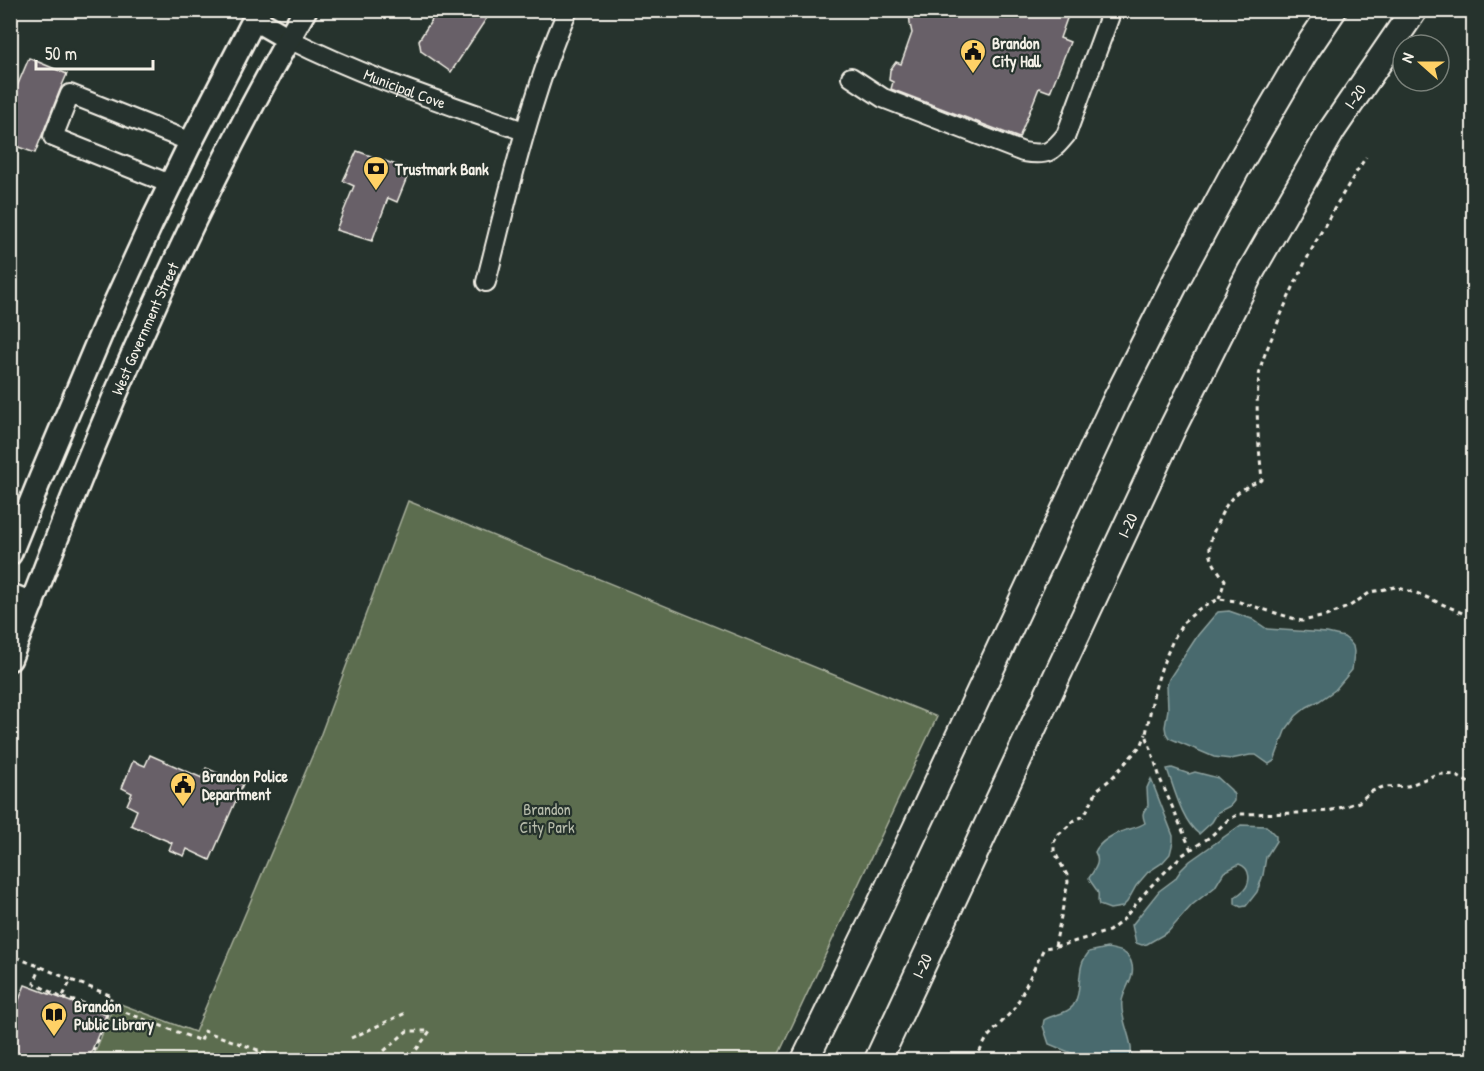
<svg xmlns="http://www.w3.org/2000/svg" width="1484" height="1071" font-family="'Patrick Hand',sans-serif">
	<style>
		.green { fill: #5c6d4f; stroke: #a8af9c; stroke-width: 1.5 }
		.water { fill: #486b6e; stroke: #8da19f; stroke-width: 1.5 }
		.building { fill: #686067; stroke: #f4f1e8; stroke-width: 1.5 }
		.lines { fill: none; stroke-linecap: round; stroke-linejoin: round }
		.minor-casing { stroke: #f4f1e8; stroke-width: 22 }
		.major-casing { stroke: #f4f1e8; stroke-width: 27 }
		.highway-casing { stroke: #f4f1e8; stroke-width: 30 }
		.path { stroke: #f4f1e8; stroke-width: 3; stroke-dasharray: 4.5 4.5; stroke-linecap: butt }
		.minor { stroke: #26332d; stroke-width: 18 }
		.major { stroke: #26332d; stroke-width: 22 }
		.highway { stroke: #26332d; stroke-width: 26 }
		.labels { text-anchor: middle; stroke-width: 4.5; stroke-linejoin: round; paint-order: stroke }
		.poi-label { font-size: 16px; font-weight: bold; fill: #f4f1e8; stroke: #26332d; text-anchor: start }
		.street-label { font-size: 16px; fill: #f4f1e8; stroke: #26332d }
		.park-label { font-size: 16px; fill: #b7bcab; stroke: #26332d }
	</style>
	<rect width="100%" height="100%" fill="#26332d"/>
	<filter id="ink" filterUnits="userSpaceOnUse"><feTurbulence type="fractalNoise" baseFrequency=".0167" numOctaves="2"/><feDisplacementMap in="SourceGraphic" scale="12" xChannelSelector="R" yChannelSelector="G"/><feConvolveMatrix kernelMatrix="1 2 1 2 8 2 1 2 1" color-interpolation-filters="sRGB"/></filter>
	<g filter="url(#ink)">
		<!-- green -->
		<path class="green" d="M408 501 937 717 776 1060H92L115 1002 195 1032 316 747Z"/>
		<!-- water -->
		<path class="water" d="M1229 611 1252 619 1267 629 1327 633 1344 637 1349 641 1353 646 1354 652 1352 670 1335 690 1319 701 1307 707 1296 716 1285 731 1274 761 1269 764 1256 755H1250L1231 759 1214 757 1169 738 1166 733 1165 727 1168 709 1167 685 1169 679 1198 635 1214 616 1218 612Z
			M1172 768 1189 774 1195 772 1218 778 1231 790 1234 795V801L1230 806 1218 812 1212 822 1199 834C1182 821 1174 788 1167 769Z
			M1151 779 1173 836V842L1170 854 1162 863 1148 872 1136 886 1127 902 1122 907 1110 909 1099 905C1097 900 1099 897 1098 893 1096 887 1091 884 1089 878 1095 869 1101 862 1095 852 1100 841 1115 833 1126 830 1133 828 1139 827 1145 823 1142 815 1142 812 1148 806L1147 788Z
			M1241 825 1266 826 1276 836V841L1266 857 1263 875 1257 892 1246 906 1241 907 1235 904V897C1238 895 1241 893 1244 890 1251 882 1251 868 1239 864L1224 872 1215 887 1192 905 1168 932 1147 944 1142 945 1136 943 1132 925 1159 891 1175 879 1181 870 1190 861Z
			M1107 948C1118 950 1129 951 1132 965 1135 977 1124 989 1122 1001 1119 1020 1136 1043 1130 1060H1082L1071 1053 1049 1044 1043 1026 1044 1020C1053 1014 1066 1015 1073 1006 1081 995 1078 977 1082 964 1083 960 1086 956 1089 952Z"/>
		<!-- building -->
		<path class="building" d="M438 10H492L451 72 421 51 419 40Z
			M909 10H1070L1060 38 1070 42 1050 92 1039 88 1019 138 891 89 893 82 889 80 890 70 896 62 901 64 912 33 910 24Z
			M29 58 67 74 60 90 35 153 10 144V103Z
			M357 151 410 170 397 202 388 198 372 241 336 230 354 186 343 181Z
			M150 755 202 778 206 768 243 784 210 860 187 849 184 856 169 850 172 843 131 825 137 810 127 805 132 793 122 788 133 761 145 766Z
			M25 985 106 1015 88 1060H10V1009L15 1010Z"/>
		<g class="lines">
			<defs>
				<g id="minor">
					<path id="s1" d="M289 39C364 77 445 103 524 131"/>
					<path d="M851 77 883 98 1023 152C1047 156 1051 153 1066 135L1112 10"/>
					<path d="M170 184 53 137 70 94 191 142"/>
					<path d="M486 282C502 220 516 157 536 96 545 67 555 38 568 10"/>
				</g>
				<g id="major">
					<path d="M254 19 289 39"/>
					<path d="M10 554 41 477 104 327 152 222 191 142 259 10"/>
					<path d="M10 595 32 604"/>
					<path id="s2" d="M10 659C38 588 64 517 93 448 155 298 224 150 305 10"/>
				</g>
				<g id="highway">
					<path d="M805 1060 878 910 1116 400 1178 277 1235 171 1304 53 1333 10"/>
					<path id="s3" d="M878 1060 1173 427 1250 273 1332 130 1414 10"/>
				</g>
			</defs>
			<!-- minor casing -->
			<use href="#minor" class="minor-casing"/>
			<!-- major casing -->
			<use href="#major" class="major-casing"/>
			<!-- highway casing -->
			<use href="#highway" class="highway-casing"/>
			<!-- path -->
			<path class="path" d="M1219 599 1225 580C1218 571 1209 559 1210 547 1210 539 1214 531 1217 524 1228 498 1235 491 1262 480 1259 446 1254 405 1260 370 1263 356 1271 341 1276 327 1300 267 1331 211 1366 157
				M1191 850 1161 781 1146 734 1154 692 1162 666 1173 640 1183 623 1199 609 1219 599 1236 601 1302 621 1326 616 1350 606 1371 592 1395 587 1419 594 1474 618
				M1055 946 1068 882 1067 875 1054 851V842L1059 834 1075 820 1084 816 1098 789 1111 779 1128 760 1142 744 1146 734
				M10 960 12 956 41 967 71 980 62 998 34 983 41 967
				M62 998 107 1009 112 996 71 980
				M109 1006 201 1041 204 1031 258 1050 278 1060
				M351 1038 408 1012
				M90 1060 109 1009
				M253 1060 258 1050
				M369 1060 376 1058 407 1031H430L409 1060
				M975 1060 987 1038 1015 1008 1044 948 1063 945 1109 931 1122 921 1149 888 1181 856 1210 837 1228 820 1239 814 1300 813 1329 811 1359 802 1370 792 1383 787 1408 786 1437 774 1455 775 1469 783 1474 788"/>
			<!-- minor -->
			<use href="#minor" class="minor"/>
			<!-- major -->
			<use href="#major" class="major"/>
			<!-- highway -->
			<use href="#highway" class="highway"/>
		</g>
	</g>
	<!-- icons -->
	<defs>
		<symbol id="civic-pin" viewBox="-11 -11 22 30"><path d="M0 17L-7.5 6A9.5 9.5 0 1 1 7.5 6Z" fill="#ffd166" stroke="#26332d"/><path d="M-.6-6.5H3V-4.5H.6V-3L4-1V1h2V6H-6V1h2V-1L-.6-3ZM-1.2 2.5V6h2.4V2.5Z" fill="#111"/></symbol>
		<symbol id="bank-pin" viewBox="-11 -11 22 30"><path d="M0 17L-7.5 6A9.5 9.5 0 1 1 7.5 6Z" fill="#ffd166" stroke="#26332d"/><path d="M-6-4H6V4H-6ZM0-2.3a2.3 2.3 0 1 0 0 4.6a2.3 2.3 0 1 0 0-4.6Z" fill="#111"/></symbol>
		<symbol id="library-pin" viewBox="-11 -11 22 30"><path d="M0 17L-7.5 6A9.5 9.5 0 1 1 7.5 6Z" fill="#ffd166" stroke="#26332d"/><path d="M-6-4Q-3-5.5-.7-3.5V5Q-3 3-6 4ZM6-4Q3-5.5 .7-3.5V5Q3 3 6 4Z" fill="#111"/></symbol>
	</defs>
	<g fill-rule="evenodd">
		<use href="#civic-pin" x="958" y="37" width="30" height="40"/>
		<use href="#bank-pin" x="361" y="154" width="30" height="40"/>
		<use href="#civic-pin" x="168" y="770" width="30" height="40"/>
		<use href="#library-pin" x="39" y="1000" width="30" height="40"/>
	</g>
	<g class="labels">
		<!-- poi labels -->
		<g class="poi-label">
			<text x="992" y="49">Brandon<tspan x="992" dy="18">City Hall</tspan></text>
			<text x="395" y="175">Trustmark Bank</text>
			<text x="202" y="782">Brandon Police<tspan x="202" dy="18">Department</tspan></text>
			<text x="74" y="1012">Brandon<tspan x="74" dy="18">Public Library</tspan></text>
		</g>
		<!-- street labels -->
		<g class="street-label">
			<text dy="6" stroke="none"><textPath href="#s1" startOffset="126">Municipal Cove</textPath></text>
			<text dy="6" stroke="none"><textPath href="#s3" startOffset="1076">I-20</textPath></text>
			<text dy="6" stroke="none"><textPath href="#s2" startOffset="357">West Government Street</textPath></text>
			<text dy="6" stroke="none"><textPath href="#s3" startOffset="590">I-20</textPath></text>
			<text dy="6" stroke="none"><textPath href="#s3" startOffset="104">I-20</textPath></text>
		</g>
		<!-- park labels -->
		<g class="park-label">
			<text x="547" y="815">Brandon<tspan x="547" dy="18">City Park</tspan></text>
		</g>
	</g>
	<!-- margin -->
	<rect width="1484" height="1071" fill="none" stroke="#26332d" stroke-width="36"/>
	<rect x="18" y="18" width="1448" height="1035" fill="none" stroke="#f4f1e8" stroke-width="2" filter="url(#ink)"/>
	<!-- north arrow -->
	<g transform="translate(1421 63) rotate(291)"><circle r="28" fill="#26332d" stroke="#787f78" stroke-width="1.5"/>
	<path d="M0-4.5L10 22L0 15L-10 22Z" fill="#ffd166"/>
	<text y="-9" font-size="16" font-weight="bold" text-anchor="middle" fill="#f4f1e8">N</text>
	</g>
	<!-- scale -->
	<path d="M36 60v9h117v-9" fill="none" stroke="#f4f1e8" stroke-width="3"/>
	<text x="45" y="60" font-size="18" fill="#f4f1e8" stroke="#26332d" stroke-width="4.5" paint-order="stroke">50 m</text>
</svg>
